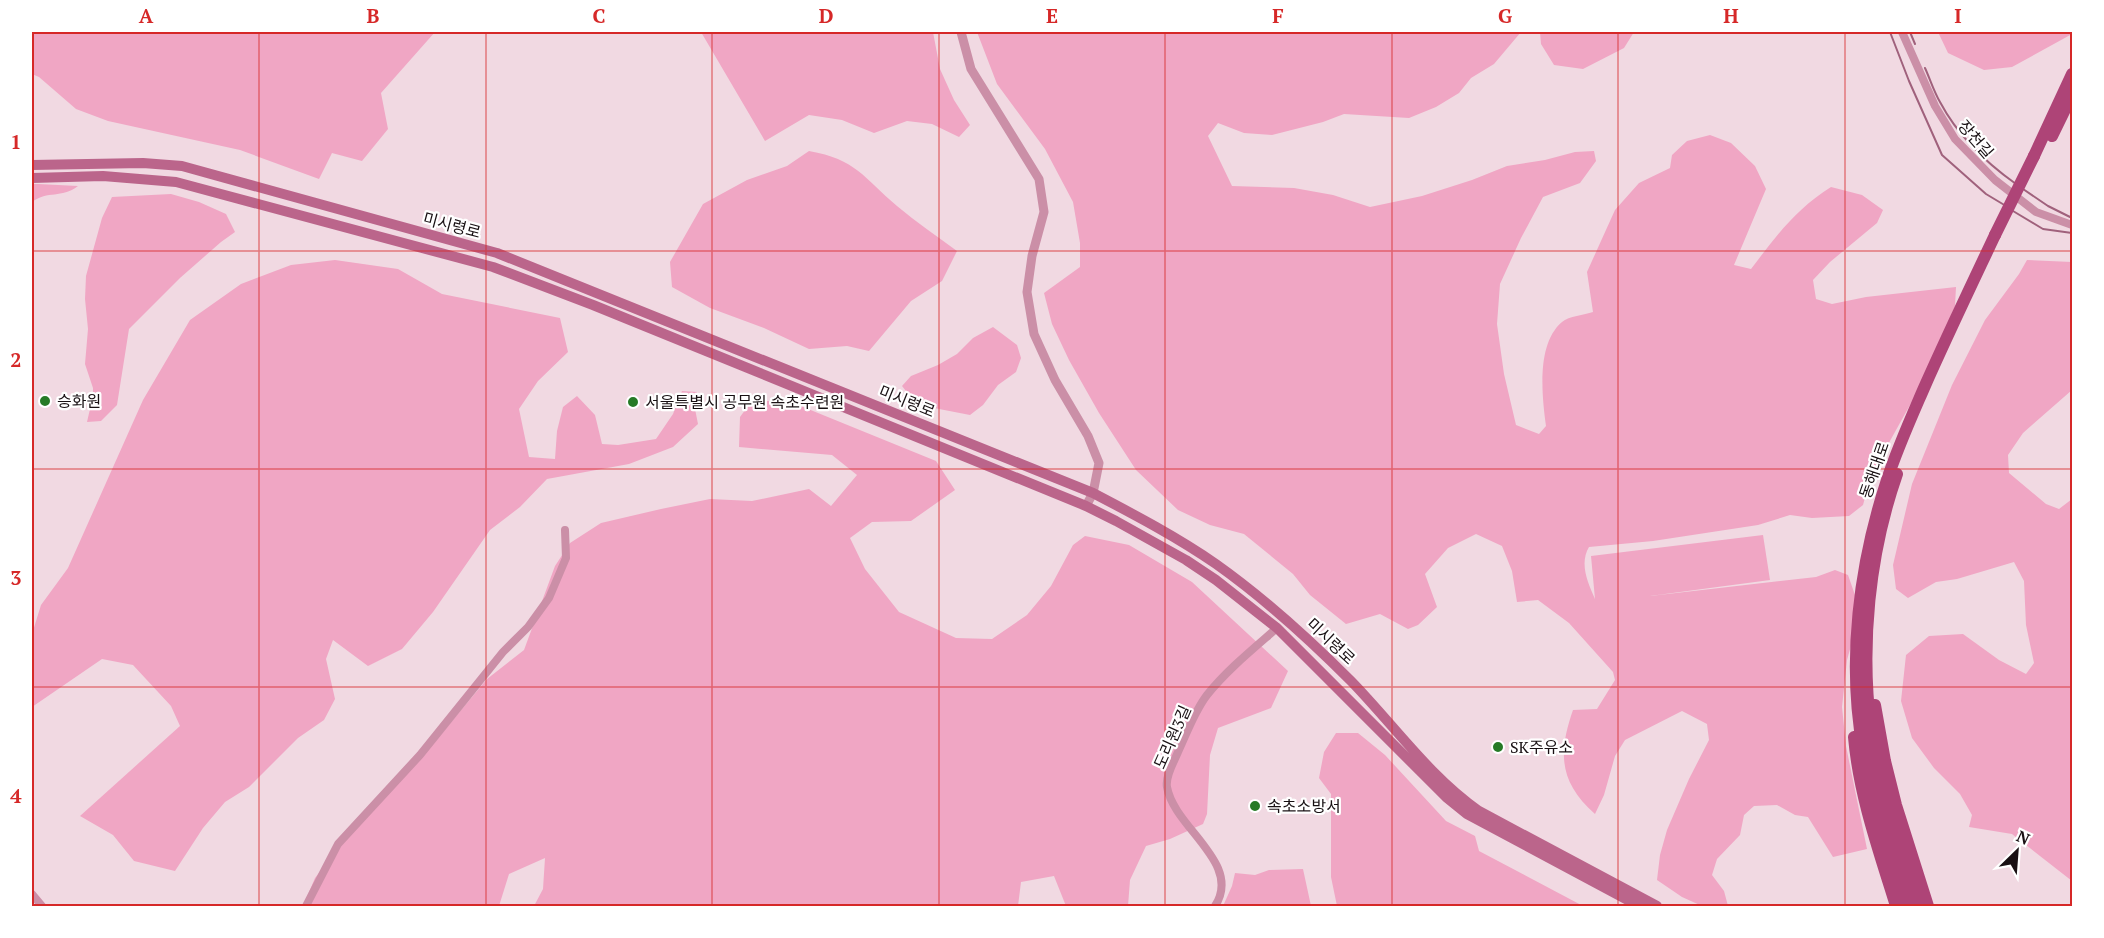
<svg xmlns="http://www.w3.org/2000/svg" width="2104" height="938" font-family="'PT Serif','Noto Sans KR',serif">
	<style>
		.green { fill: #f0a6c4 }
		.lines { fill: none; stroke-linecap: round; stroke-linejoin: round }
		.stream { stroke: #a0617c; stroke-width: 2 }
		.minor { stroke: #cb8fa7; stroke-width: 8 }
		.tertiary { stroke: #cb8fa7; stroke-width: 9 }
		.secondary { stroke: #bb658b; stroke-width: 10 }
		.primary { stroke: #ae4477; stroke-width: 12 }
		.primary-bridge { stroke: #ae4477; stroke-width: 12 }
		.grid { fill: none; stroke: #d62828; stroke-width: 1.5; stroke-opacity: 0.55 }
		.poi-dot { fill: #267a26; stroke: #fff; stroke-width: 2 }
		.labels { text-anchor: middle; stroke-width: 4.5; stroke-linejoin: round; paint-order: stroke }
		.street-label { font-size: 16px; fill: #181013; stroke: #fff }
		.poi-label { font-size: 16px; fill: #181013; stroke: #fff; text-anchor: start }
		.neatline { fill: none; stroke: #d62828; stroke-width: 2 }
		.grid-label { font-size: 20px; text-anchor: middle; font-weight: bold; fill: #d62828 }
	</style>
	<rect width="100%" height="100%" fill="#f1d9e2"/>
	<!-- green -->
	<path class="green" d="M32 32H435L381 93 388 129 362 161 332 153 319 179 240 150 108 121 76 109 39 77 32 74Z
		M701 32H933L940 69 954 100 970 125 959 137 932 124 907 121 874 133 842 120 809 115 765 141Z
		M977 32H1521L1494 64 1471 78 1459 93 1436 107 1409 118 1344 114 1323 122 1272 135 1244 133 1218 123 1208 136 1232 186 1294 188 1333 195 1370 207 1422 196 1472 180 1507 166 1545 160 1575 152 1594 151 1596 161 1580 183 1543 197 1521 238 1500 284 1497 324 1504 374 1516 425 1539 434 1546 426C1542 396 1536 344 1562 322 1569 316 1584 315 1593 312L1587 272 1615 210 1639 183 1670 168 1672 155 1687 141 1710 135 1731 143 1755 166 1766 189 1734 265 1751 269C1776 236 1796 209 1831 187L1862 195 1883 210 1877 223 1830 262 1813 280 1816 299 1832 304 1866 297 1956 287 1955 306 1925 378 1871 475 1863 505 1849 516 1812 518 1790 515 1758 525 1653 541 1589 547C1579 564 1588 583 1595 599L1591 556 1763 535 1770 580 1650 596 1816 577 1835 570 1848 575 1855 595 1854 635 1847 660 1842 707 1846 746 1867 849 1833 857 1808 817 1795 815 1777 805 1754 806 1744 815 1740 835 1717 859 1712 875 1724 891 1728 906H1702L1682 897 1657 880 1660 855 1667 830 1689 779 1709 740 1707 724 1682 711 1625 740 1615 756 1604 795 1595 814C1559 782 1558 753 1573 710L1597 709 1615 680 1613 672 1569 623 1538 600 1517 602 1512 571 1502 546 1476 534 1448 548 1425 574 1437 607 1418 625 1408 629 1380 614 1346 624 1310 595 1293 574 1244 534 1210 525 1178 510 1136 470 1099 413 1069 360 1052 324 1044 293 1080 267V243L1073 202 1045 149 997 84Z
		M1540 32H1634L1624 48 1583 69 1554 65 1541 44Z
		M1938 32H2072V34L2012 67 1984 70 1948 53Z
		M809 151C856 159 864 178 897 206 916 222 937 236 957 251L942 281 911 301 869 351 847 346 809 349 764 328 710 308 672 287 670 262 703 204 747 180 787 166Z
		M32 184H38L78 186C61 199 48 190 32 202Z
		M171 194 199 202 226 214 235 232 221 242 180 278 129 329 117 405 101 421 87 422 93 396V388L85 364 88 329 85 299 86 276 102 218 112 197Z
		M335 260 398 269 442 294 560 318 568 352 538 381 519 409 529 457 555 459 557 431 563 407 577 396 595 415 602 444 618 445 656 439 673 414 682 391 697 392 695 409 698 424 673 447 629 464 547 479 520 507 490 530 433 612 402 649 368 666 333 640 326 659 335 699 324 720 298 738 249 787 225 802 203 828 175 871 134 861 113 835 80 816 180 726 171 706 133 665 102 659 32 707V634L41 605 68 568 143 400 190 320 241 284 291 265Z
		M2027 260 2072 262V390L2023 433 2008 455 2009 473 2046 504 2059 509 2072 499V881L2012 834 1969 827 1972 815 1960 794 1934 768 1912 738 1901 701 1906 655 1929 636 1963 634 1999 660 2026 674 2034 663 2026 625 2024 581 2014 562 1957 579 1936 582 1908 598 1896 589 1893 565 1912 484 1952 385 1985 320 2019 274Z
		M993 327 1017 345 1021 358 1016 372 998 385 983 405 970 415 934 408 913 400 902 386 911 376 938 365 957 354 973 338Z
		M786 400 936 461 955 490 911 521 872 522 850 538 865 569 899 612 956 638 992 639 1027 615 1051 586 1073 545 1085 536 1129 545 1192 582 1288 671 1271 708 1218 728 1210 755 1207 814 1203 824 1170 839 1146 846 1130 880 1128 906H1066L1054 876 1021 882 1018 906H534L543 889 545 858 509 874 499 906H303L315 878 359 821 432 745 487 679 524 650 555 566 570 543 601 523 661 509 710 499 752 501 809 489 831 506 857 475 832 455 739 447 740 417 751 402Z
		M1336 733H1358L1385 755 1446 821 1475 836 1479 851 1583 906H1337L1331 877V794L1319 778 1324 752Z
		M1303 869 1311 906H1223L1232 886 1235 873 1255 875 1269 870Z"/>
	<g class="lines">
		<!-- stream -->
		<path class="stream" d="M1890 32 1909 81 1942 155 1986 194 2006 206
			M1910 32 1915 44
			M1925 68C1930 79 1934 92 1940 102 1958 136 1985 162 2016 184
			M2023 189 2048 206 2070 217 2072 216
			M2013 211 2043 229 2072 233"/>
		<!-- minor -->
		<path class="minor" d="M1902 32 1935 106 1955 139 1995 180 2036 212 2072 225
			M32 894 42 906
			M306 906 338 844 420 755 503 652 528 627 549 598 566 558 565 530
			M1215 906C1243 863 1174 828 1167 787 1165 776 1174 762 1178 752 1187 733 1194 712 1207 695 1227 670 1253 649 1277 628"/>
		<!-- tertiary -->
		<path class="tertiary" d="M961 32 971 69 1039 179 1044 212 1032 256 1027 292 1034 334 1055 380 1088 436 1099 463 1093 493 1086 506"/>
		<!-- secondary -->
		<path class="secondary" d="M32 165 143 163 182 166 497 253 1093 493C1135 515 1177 537 1216 564 1264 598 1309 639 1351 681 1393 724 1429 776 1479 811L1657 906
			M32 178 103 176 176 182 493 267 593 305 1086 506 1116 521 1186 560 1216 580 1277 628 1446 797 1467 814 1639 906"/>
		<!-- primary -->
		<path class="primary" d="M2052 136 2072 95
			M2034 156 2072 74
			M1897 474C1869 554 1860 646 1871 730 1878 790 1900 849 1918 906
			M1875 705 1885 761 1896 805 1928 906
			M1854 737C1859 795 1879 851 1896 906
			M1908 906C1892 855 1873 803 1863 749 1847 661 1859 565 1887 480 1897 449 1911 418 1924 388 1947 336 1971 286 1995 235"/>
		<!-- primary-bridge -->
		<path class="primary-bridge" d="M1995 235 2034 156"/>
	</g>
	<!-- grid -->
	<path class="grid" d="M259 32V906M486 32V906M712 32V906M939 32V906M1165 32V906M1392 32V906M1618 32V906M1845 32V906M32 251H2072M32 469H2072M32 687H2072"/>
	<!-- markers -->
	<g class="poi-dot">
		<circle cx="45" cy="401" r="6"/>
		<circle cx="633" cy="402" r="6"/>
		<circle cx="1498" cy="747" r="6"/>
		<circle cx="1255" cy="806" r="6"/>
	</g>
	<g class="labels">
		<!-- street labels -->
		<g class="street-label">
			<text transform="translate(1976 139) rotate(49)" y="6">장천길</text>
			<text transform="translate(452 225) rotate(15)" y="6">미시령로</text>
			<text transform="translate(907 401) rotate(22)" y="6">미시령로</text>
			<text transform="translate(1874 470) rotate(-71)" y="6">동해대로</text>
			<text transform="translate(1331 641) rotate(43)" y="6">미시령로</text>
			<text transform="translate(1172 737) rotate(-66)" y="6">도리원3길</text>
		</g>
		<!-- poi labels -->
		<g class="poi-label">
			<text x="57" y="407">승화원</text>
			<text x="645" y="408">서울특별시 공무원 속초수련원</text>
			<text x="1510" y="753">SK주유소</text>
			<text x="1267" y="812">속초소방서</text>
		</g>
	</g>
	<!-- border -->
	<rect width="2104" height="938" fill="none" stroke="#ffffff" stroke-width="66"/>
	<!-- north arrow -->
	<g transform="translate(2017 851) rotate(25)" stroke="#ffffff" stroke-width="4.5" paint-order="stroke">
	<path d="M0-4.5L10 22L0 15L-10 22Z" fill="#181013"/>
	<text y="-9" font-size="16" font-weight="bold" text-anchor="middle" fill="#181013">N</text>
	</g>
	<rect x="33" y="33" width="2038" height="872" class="neatline"/>
	<g class="grid-label">
		<text x="146" y="23">A</text>
		<text x="373" y="23">B</text>
		<text x="599" y="23">C</text>
		<text x="826" y="23">D</text>
		<text x="1052" y="23">E</text>
		<text x="1278" y="23">F</text>
		<text x="1505" y="23">G</text>
		<text x="1731" y="23">H</text>
		<text x="1958" y="23">I</text>
		<text x="16" y="149">1</text>
		<text x="16" y="367">2</text>
		<text x="16" y="585">3</text>
		<text x="16" y="803">4</text>
	</g>
</svg>
